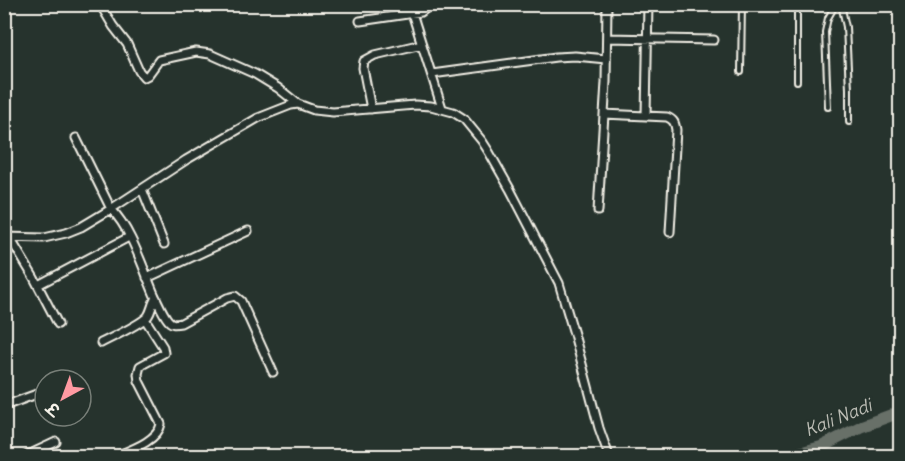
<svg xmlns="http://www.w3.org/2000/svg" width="905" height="461" font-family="Delius,'Playpen Sans Deva',sans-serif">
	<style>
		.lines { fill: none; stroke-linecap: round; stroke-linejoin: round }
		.river { stroke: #676f68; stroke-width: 12 }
		.service-casing { stroke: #f4f1e8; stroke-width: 8 }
		.minor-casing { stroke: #f4f1e8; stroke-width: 11 }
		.service { stroke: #26332d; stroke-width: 4 }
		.minor { stroke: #26332d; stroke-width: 7 }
		.labels { text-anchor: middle; stroke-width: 4.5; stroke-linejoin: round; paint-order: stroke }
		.water-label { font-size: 18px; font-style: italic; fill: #bcbdb5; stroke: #26332d }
	</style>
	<rect width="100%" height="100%" fill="#26332d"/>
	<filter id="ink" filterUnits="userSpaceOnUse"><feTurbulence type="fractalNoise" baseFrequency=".0167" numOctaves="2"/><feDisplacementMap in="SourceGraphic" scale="12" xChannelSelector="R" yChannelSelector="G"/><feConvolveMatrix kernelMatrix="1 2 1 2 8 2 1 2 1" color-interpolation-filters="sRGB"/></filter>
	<g filter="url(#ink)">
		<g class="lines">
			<!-- river -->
			<path class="river" d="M788 456 821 447 862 426 900 412"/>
			<defs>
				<path id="service" d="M797 4V81
					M841 4 846 27 849 89V122
					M741 72 742 4
					M828 107 825 32 828 18 836 4"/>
				<path id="minor" d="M100 4 113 26 127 44 139 71 144 77 148 75 159 60 196 52 210 54 255 74 278 88 298 104
					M412 13 442 108
					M360 21 421 12 425 9 426 4
					M607 38 714 40
					M432 74 556 57 575 56 606 59
					M371 109 363 68 364 61 375 55 422 44
					M604 114 667 117C674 120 675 123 676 130L670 232
					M646 116 648 4
					M76 138 111 209C132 230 143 269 155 296 159 304 163 314 168 320 172 325 176 324 181 323L227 298 235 296 241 301 273 372
					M142 189 164 244
					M598 211 606 82 607 4
					M4 237 44 238 66 233 81 227 111 209 186 160 258 118 291 105 298 104 314 110 333 112 415 105 431 106 453 112 464 119 482 141 489 152 510 189 559 283 574 334 599 428 609 456
					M10 238 34 278 58 324
					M147 278 248 231
					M38 285 129 237
					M101 343C113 337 141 324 148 316 152 310 152 303 156 298
					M4 406 45 391
					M26 456 56 442
					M116 456C130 450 158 441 161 424L139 381 138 374 140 366 164 353 163 347 145 319
					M891 456 900 453"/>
			</defs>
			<!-- service casing -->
			<use href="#service" class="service-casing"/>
			<!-- minor casing -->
			<use href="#minor" class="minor-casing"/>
			<!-- service -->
			<use href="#service" class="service"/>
			<!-- minor -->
			<use href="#minor" class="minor"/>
		</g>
	</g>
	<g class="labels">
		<!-- water labels -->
		<g class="water-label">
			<text transform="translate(838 418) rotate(-22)" y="6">Kali Nadi</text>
		</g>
	</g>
	<!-- margin -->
	<rect width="905" height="461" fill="none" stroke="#26332d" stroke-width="24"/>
	<rect x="12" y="12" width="881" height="437" fill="none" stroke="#f4f1e8" stroke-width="2" filter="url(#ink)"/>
	<!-- north arrow -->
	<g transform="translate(63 398) rotate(221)"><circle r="28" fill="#26332d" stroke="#787f78" stroke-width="1.5"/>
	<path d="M0-4.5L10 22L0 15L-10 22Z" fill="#ff9aa2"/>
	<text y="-9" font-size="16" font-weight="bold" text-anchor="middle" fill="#f4f1e8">उ</text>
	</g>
</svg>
